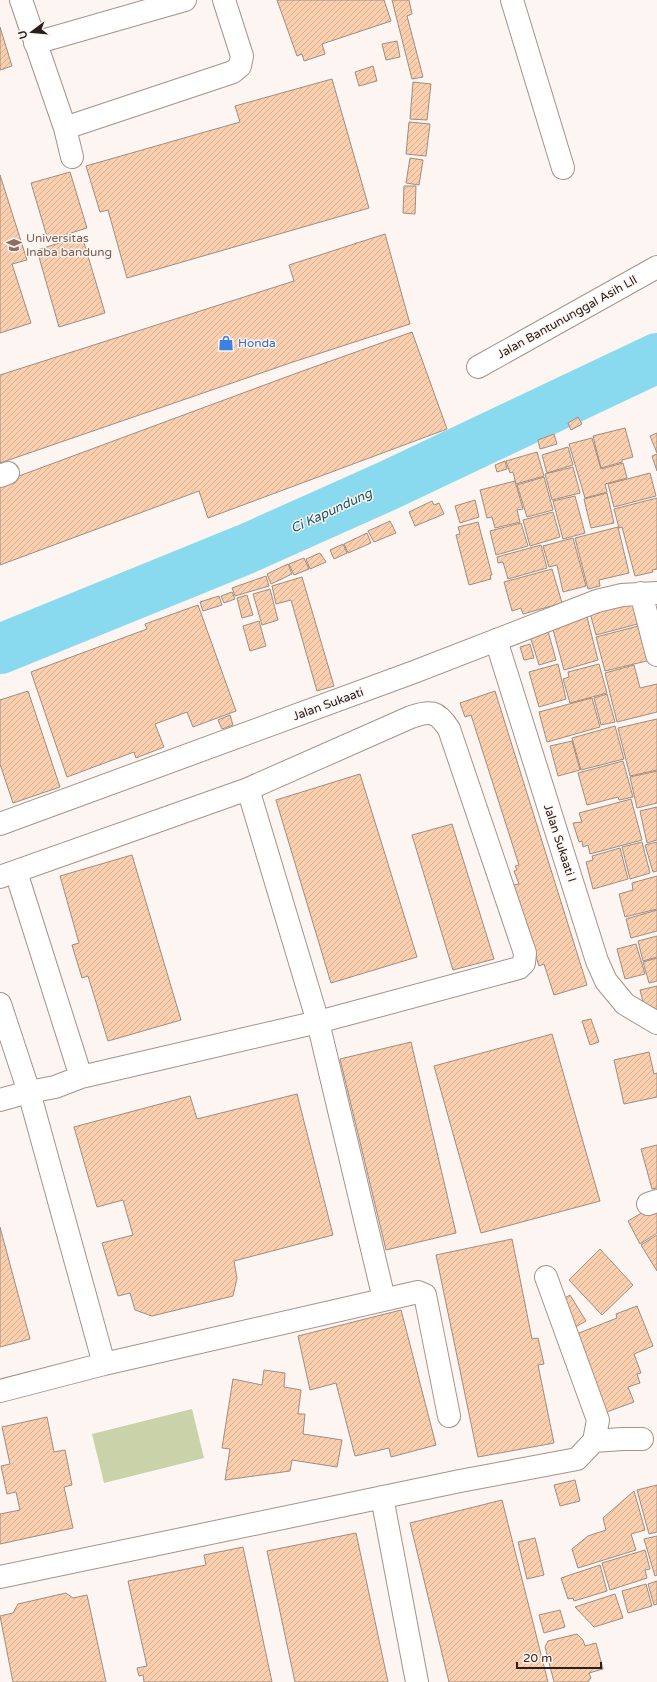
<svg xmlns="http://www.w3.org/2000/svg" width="657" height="1682" font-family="'Varela Round',sans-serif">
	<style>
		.pitch { fill: #c9d2a8 }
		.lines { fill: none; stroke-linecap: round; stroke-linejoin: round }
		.river { stroke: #8adaef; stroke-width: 50 }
		.building { fill: url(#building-hatch); stroke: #9d8e82 }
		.minor-casing { stroke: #a49389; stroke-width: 24 }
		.minor { stroke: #fff; stroke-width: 22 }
		.labels { text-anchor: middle; stroke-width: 3; stroke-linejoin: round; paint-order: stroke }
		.education-label { font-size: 12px; fill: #785e54; stroke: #fdf5f1; text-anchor: start }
		.street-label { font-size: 12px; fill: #27201c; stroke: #fdf5f1 }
		.shop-label { font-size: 12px; fill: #366cbe; stroke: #fdf5f1; text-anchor: start }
		.water-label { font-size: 13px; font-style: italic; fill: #135666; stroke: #fdf5f1 }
	</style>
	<defs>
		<pattern id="building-hatch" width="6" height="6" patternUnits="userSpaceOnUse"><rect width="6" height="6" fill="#fbcfae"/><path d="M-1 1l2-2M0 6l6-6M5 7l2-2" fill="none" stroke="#d7b195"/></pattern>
	</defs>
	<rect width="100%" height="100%" fill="#fdf5f1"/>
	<!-- pitch -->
	<path class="pitch" d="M192 1409 204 1458 104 1483 92 1434Z"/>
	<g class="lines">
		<!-- river -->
		<path class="river" d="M0 649 246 549 389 485 657 358"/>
	</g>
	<!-- building -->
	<path class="building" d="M277 0H384L391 21 322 44 325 54 304 61 302 54 297 56Z
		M392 0H409L412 14 407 16 423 77 412 79Z
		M0 27 12 66 0 70Z
		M397 41 400 57 386 60 382 44Z
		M373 66 377 81 359 86 355 72Z
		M332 79 369 208 127 278 108 210 100 212 86 166 240 122 235 106Z
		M413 82 431 84 427 120 410 119Z
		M409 122 430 124 426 156 406 154Z
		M410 158 423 160 419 185 406 183Z
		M70 172 87 228 48 240 31 183Z
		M0 175 27 260 12 264 31 323 0 333Z
		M404 186H416L415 214 403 213Z
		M385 234 410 324 293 362 0 463V375L294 281 289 265Z
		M82 236 105 313 59 327 37 250Z
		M412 332 447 429 208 518 199 491 0 565V483L297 373Z
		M578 417 582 424 571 430 568 423Z
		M625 428 633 457 622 460V462L601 468 593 436Z
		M657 433V453L650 436Z
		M554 434 557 444 540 449 538 440Z
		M592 438 601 469 623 463 627 478 605 484 607 492 585 498 569 444Z
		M568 447 573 465 547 473 542 455Z
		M537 452 544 476 516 484 513 472 510 473 506 461Z
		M657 454V471L652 456Z
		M505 461 507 469 497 472 495 465Z
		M573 467 580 493 552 500 545 474Z
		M650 473 656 496 614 507 608 484Z
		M544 477 553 510 527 517 517 485Z
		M515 481 523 509 517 510 520 522 495 528 492 517 487 518 480 490Z
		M607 493 614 523 591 528 584 499Z
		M575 496 585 533 563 539 553 501Z
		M657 498V569L652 570 653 572 635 576 622 527 619 528 614 509Z
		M475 500 479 517 460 523 455 506Z
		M432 501 434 505 439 503 444 514 415 526 409 512Z
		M553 512 560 537 530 546 523 520Z
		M390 521 396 533 374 542 368 531Z
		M478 522 492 575H490L491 579 469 585 456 535 460 534 458 527Z
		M521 523 528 546 496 555 490 531Z
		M618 527 629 573 599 580 600 586 588 589 575 538Z
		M367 533 371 543 348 553 344 544Z
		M573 538 586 586 563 592 557 565 549 567 543 546Z
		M343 544 347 553 334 559 330 550Z
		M541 545 547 568 508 579 503 562 498 563 497 557Z
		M320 553 326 562 310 569 306 559Z
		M304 558 309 569 294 575 289 564Z
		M288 564 292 574 271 584 267 574Z
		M552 569 562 603 523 614 521 608 512 611 504 582Z
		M266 576 269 586 235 596 232 588Z
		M302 577 334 686 317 691 291 600 276 604 272 586Z
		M270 589 278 620 262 625 253 594Z
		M232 592 235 599 224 603 221 596Z
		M247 595 253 615 242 618 237 598Z
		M219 596 222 605 203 611 200 602Z
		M639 600 645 622 596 635 590 613Z
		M198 605 236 711 193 727 187 712 155 724 164 747 136 758 134 752 67 777 31 672 147 629 145 624Z
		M587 617 598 660 564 670 552 626Z
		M259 621 266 646 250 651 243 626Z
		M646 624 655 659 605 671 596 637Z
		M548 631 556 660 539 665 530 636Z
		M530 644 534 658 524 660 520 647Z
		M558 664 566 699 539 707 529 672Z
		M599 664 607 693 570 703 563 679 569 677 568 672Z
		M634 665 640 688 657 684V712L617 722 605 673Z
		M28 691 60 787 13 803 0 764V700Z
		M495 691 587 985 554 995 544 964 539 966 513 885 519 884 514 871 517 870 515 866 519 865 471 715 465 717 460 703Z
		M607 694 615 722 601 725 594 698Z
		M592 698 600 727 547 742 539 712Z
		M230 715 233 725 222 729 218 720Z
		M657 719V770L630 776 618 728Z
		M615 726 624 759 581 770 572 738Z
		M572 741 580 770 558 776 550 746Z
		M623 761 633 797 619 800 618 797 587 805 578 773Z
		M657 771V803L637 808 630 777Z
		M360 774 417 957 331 983 276 800Z
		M631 799 642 840 590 854 588 845 583 847 582 841 579 842 573 823 582 822 579 813Z
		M657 807V840L647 843 640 811Z
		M452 824 494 959 453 970 412 835Z
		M642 842 650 873 630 879 622 847Z
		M657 842V871L653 872 645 845Z
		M620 848 628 879 593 889 586 862 593 860 592 856Z
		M132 855 181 1020 108 1041 88 976 82 978 72 945 79 943 60 876Z
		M657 876V909L625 917 619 894 633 890 632 883Z
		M657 910V931L631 938 626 919Z
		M657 936V957L643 961 638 941Z
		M636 944 645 974 625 979 617 949Z
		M657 958V981L649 983 643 962Z
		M657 986V1013L644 1006 640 990Z
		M591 1019 599 1042 590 1045 582 1021Z
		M552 1034 600 1201 481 1233 434 1066Z
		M411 1042 456 1233 386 1250 340 1059Z
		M649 1052 654 1074 657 1073V1097L624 1104 614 1060Z
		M297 1094 333 1235 234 1261 237 1278 233 1296 152 1316 135 1310 130 1293 118 1296 102 1243 133 1235 123 1200 97 1207 74 1127 190 1096 197 1119Z
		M657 1145V1188L652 1189 641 1149Z
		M653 1206 657 1213V1233L640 1244 628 1221Z
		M0 1227 30 1339 0 1347Z
		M657 1235V1271L641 1245Z
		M512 1239 532 1339 538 1338 544 1364 538 1365 554 1443 478 1457 436 1255Z
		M600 1249 633 1285 602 1315 569 1280Z
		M570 1295 586 1321 572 1329 558 1302Z
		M637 1306 653 1346 634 1354 641 1373 637 1374 640 1383 628 1387 634 1402 604 1413 574 1335 617 1318 616 1314Z
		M401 1310 436 1445 391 1457 389 1448 355 1456 336 1383 310 1390 298 1336Z
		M264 1370 285 1373 284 1387 301 1390 298 1414H305L303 1434 342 1440 337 1467 292 1460 290 1471 225 1480 230 1449 222 1448 233 1379 262 1385Z
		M47 1417 54 1452 65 1450 72 1485 64 1487 73 1528 0 1544V1514L20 1510 16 1492 7 1494 1 1466 10 1464 2 1427Z
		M575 1480 580 1501 560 1506 554 1485Z
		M657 1485V1532L649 1534 637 1490Z
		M634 1491 645 1530 631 1534 636 1550 578 1568 572 1549 588 1536 606 1530 603 1518Z
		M502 1500 548 1682H449L410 1523Z
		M356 1533 388 1682H295L267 1551Z
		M657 1536V1575L655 1576 644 1539Z
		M535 1538 544 1575 527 1579 518 1542Z
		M243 1547 272 1682H144L143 1675 139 1676 137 1668 147 1666 128 1581 206 1565 204 1555Z
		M645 1550 650 1569 645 1570 647 1578 610 1590 602 1563Z
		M600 1565 607 1591 574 1601 573 1598 568 1599 561 1578Z
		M657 1581V1604L654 1605 648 1584Z
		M646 1584 652 1606 628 1613 622 1591Z
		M66 1593 73 1598 87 1595 106 1682H13L0 1616 13 1613 18 1604Z
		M615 1594 623 1618 594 1627 575 1607Z
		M560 1610 565 1627 544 1633 539 1615Z
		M577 1634 583 1640 585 1646 596 1643 603 1669 589 1673 591 1678 588 1682H554L545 1647 548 1641Z"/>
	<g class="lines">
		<defs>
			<path id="minor" d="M21 0 65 128 72 157
				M512 0 563 168
				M35 43 185 0
				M65 128 233 72 240 66 242 56 224 0
				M478 367 657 267
				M0 476 8 473
				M641 593 657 655
				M496 640 597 961 606 981 625 1004 657 1023
				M248 789 318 1022 384 1299
				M0 824 414 672 597 601 622 595 657 593
				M16 872 81 1077
				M0 877 248 789 411 717C431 710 437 711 449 729L525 953 524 963 519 968 318 1022 81 1077 55 1087 29 1092 104 1364
				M0 1004 29 1092 0 1100
				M648 1204 657 1201
				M0 1391 104 1364 418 1292 425 1295 449 1416
				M594 1441 622 1439H642
				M382 1497 417 1682
				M0 1577 460 1481 577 1459 594 1441 598 1420 546 1277"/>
		</defs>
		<!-- minor casing -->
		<use href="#minor" class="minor-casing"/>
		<!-- minor -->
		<use href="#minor" class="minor"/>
	</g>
	<!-- icons -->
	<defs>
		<symbol id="university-bare" viewBox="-9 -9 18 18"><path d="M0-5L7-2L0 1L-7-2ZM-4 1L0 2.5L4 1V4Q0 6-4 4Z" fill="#8d6e63" stroke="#fdf5f1" stroke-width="2.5" paint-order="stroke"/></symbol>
		<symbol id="shop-bare" viewBox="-9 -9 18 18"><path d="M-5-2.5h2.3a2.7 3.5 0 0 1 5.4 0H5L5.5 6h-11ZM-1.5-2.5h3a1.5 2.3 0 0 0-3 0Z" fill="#3f7fe0" stroke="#fdf5f1" stroke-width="2.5" paint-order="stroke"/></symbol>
	</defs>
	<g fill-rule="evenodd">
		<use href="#university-bare" x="3" y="234" width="22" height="22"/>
		<use href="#shop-bare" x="215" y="332" width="22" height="22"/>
	</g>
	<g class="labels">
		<!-- education labels -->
		<g class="education-label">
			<text x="26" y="242">Universitas<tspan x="26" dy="14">Inaba bandung</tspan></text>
		</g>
		<!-- street labels -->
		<g class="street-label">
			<text transform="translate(567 317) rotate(-29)" y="4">Jalan Bantununggal Asih Lll</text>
			<text transform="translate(328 704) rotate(-20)" y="4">Jalan Sukaati</text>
			<text transform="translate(560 843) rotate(72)" y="4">Jalan Sukaati I</text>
		</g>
		<!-- shop labels -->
		<g class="shop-label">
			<text x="238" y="347">Honda</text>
		</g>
		<!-- water labels -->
		<g class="water-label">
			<text transform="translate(331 510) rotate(-25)" y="5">Ci Kapundung</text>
		</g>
	</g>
	<!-- north arrow -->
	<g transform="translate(32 32) rotate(254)" stroke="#fdf5f1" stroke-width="3" paint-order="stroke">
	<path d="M0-3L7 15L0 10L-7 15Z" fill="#27201c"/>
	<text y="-6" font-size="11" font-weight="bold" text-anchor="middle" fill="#27201c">U</text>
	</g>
	<!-- scale -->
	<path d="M517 1662v6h84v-6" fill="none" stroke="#27201c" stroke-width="2"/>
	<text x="523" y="1662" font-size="12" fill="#27201c" stroke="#fdf5f1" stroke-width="3" paint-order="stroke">20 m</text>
</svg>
